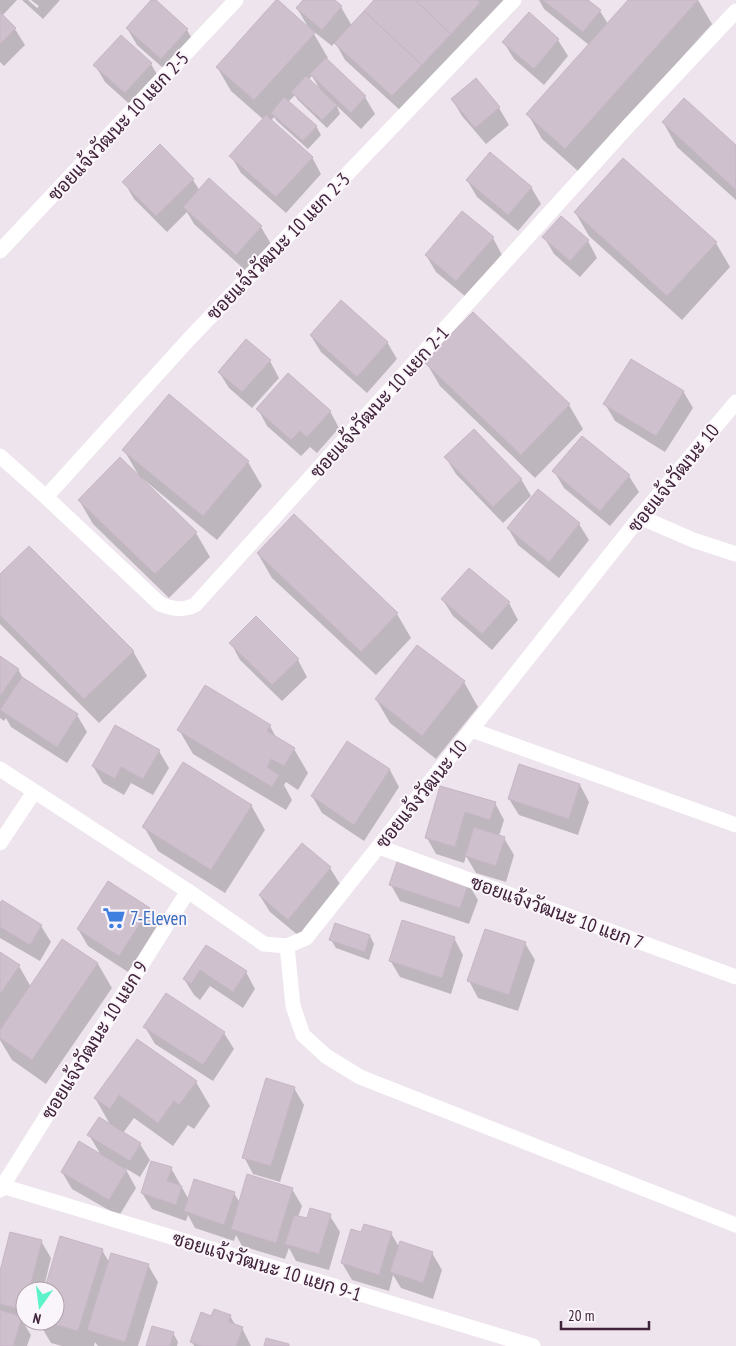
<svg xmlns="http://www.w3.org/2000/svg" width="736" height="1346" font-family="'PT Sans Narrow',Sarabun,sans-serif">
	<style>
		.shadow { fill: #0003; fill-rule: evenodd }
		.building { fill: #cfc0ce; stroke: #c7b6c6 }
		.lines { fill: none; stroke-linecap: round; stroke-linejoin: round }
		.minor { stroke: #fff; stroke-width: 15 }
		.labels { text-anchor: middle; stroke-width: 4; stroke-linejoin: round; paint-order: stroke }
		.street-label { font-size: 19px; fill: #40233a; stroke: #faf5fa }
		.shop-label { font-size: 19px; fill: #366cbe; stroke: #faf5fa; text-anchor: start }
	</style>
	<rect width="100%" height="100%" fill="#eee4ed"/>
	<!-- shadow -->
	<path class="shadow" d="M0 0H17L2 16 15 29 25 45 4 66 0 62Z
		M22 0H28L37 8 39 6 31 0H60L43 19Z
		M153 0 187 30 197 47 171 75 137 45 127 28Z
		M304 0H333L341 7 352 26 376 0H508L402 112 345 60 335 42 332 46 308 27 297 8Z
		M539 0H586L600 11 608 24 629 0H698L712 24 579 172 542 139 528 114 589 45 544 9Z
		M314 34 328 58 326 60 365 97 375 114 361 129 337 106 340 114 327 128 298 100 295 95 288 102 316 126 321 135 308 149 277 121 274 117 271 121 312 157 321 174 286 213 241 173 231 156 264 120 231 91 217 67ZM312 76 321 91 308 80Z
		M558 40 568 56 544 85 514 59 504 43Z
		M151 64 161 81 135 109 105 82 95 65Z
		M476 80 499 108 509 125 486 144 462 116 452 99Z
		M663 122 736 147V200L677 147Z
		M193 180 200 191 209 180 261 227 271 244 246 271 194 224 187 212 167 232 134 199 124 182Z
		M467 180 531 187 541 204 518 231 477 197Z
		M575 212 716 243 730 267 682 320 589 236Z
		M544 237 588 241 597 258 580 277 554 254Z
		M493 238 502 255 466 297 436 272 426 255Z
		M311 336 387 342 397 359 367 393 321 352Z
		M270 361 279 378 252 408 229 388 219 372Z
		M426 362 569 405 583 429 535 478 440 386Z
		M683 391 693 408 665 452 615 421 605 404Z
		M169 396 248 462 262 486 217 540 143 479 142 480 196 533 210 557 169 598 93 524 79 500 139 476 124 450Z
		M258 409 330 411 339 428 317 453 310 447 301 456 267 426Z
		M446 458 521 479 531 496 503 523 456 474Z
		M554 471 629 476 639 492 610 526 564 488Z
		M294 516 397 614 411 638 376 675 272 578 258 554Z
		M579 524 589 540 559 578 518 545 508 528Z
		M0 576 133 651 147 676 99 723 0 624Z
		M443 600 509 603 518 620 492 650 453 616Z
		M231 643 298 660 307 677 282 701 240 660Z
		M0 658 18 669 24 680 77 715 87 732 67 763 11 727 6 718 4 721 0 718Z
		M464 682 478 707 436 759 390 723 376 699Z
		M270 726 277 739 294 749 308 773 298 790 286 782 284 785 292 800 286 810 193 754 179 730Z
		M347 743 390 770 399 787 364 841 322 813 312 796Z
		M159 751 169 768 153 795 131 783 124 795 103 783 93 766Z
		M580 785 589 802 578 835 519 815 509 799Z
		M441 788 495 803 504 820 499 836 504 838 514 855 506 882 476 873 466 856 464 863 436 854 427 838Z
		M251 805 265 830 225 893 158 851 144 827Z
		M330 868 340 884 299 936 270 912 260 896Z
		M109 882 149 909 159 926 128 972 88 946 78 929Z
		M468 883 478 900 469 924 400 901 391 885Z
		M0 906 41 926 51 942 40 961 0 938Z
		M370 936 374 944 369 960 336 948 331 940Z
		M454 938 463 955 451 994 400 977 390 960Z
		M62 940 98 964 112 988 46 1084 12 1060 0 1040V953L19 966 31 987Z
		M525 943 535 960 518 1011 478 998 469 981Z
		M206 946 246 972 255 989 243 1008 210 986 200 1000 194 995 184 979Z
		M145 1027 224 1033 234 1049 213 1081 155 1044Z
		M196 1082 210 1106 194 1129 188 1125 173 1146 134 1118 123 1133 140 1144 150 1160 140 1177 125 1168 136 1188 119 1216 72 1189 62 1172 101 1155 89 1135 111 1126 95 1098Z
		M294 1088 304 1105 280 1182 253 1174 244 1157Z
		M171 1168 189 1200 234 1193 240 1203 292 1189 302 1206 298 1217 308 1220 330 1216 340 1232 329 1270 296 1261 289 1248 285 1259 242 1246 236 1235 234 1241 195 1228 188 1215 186 1221 152 1209 142 1193Z
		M362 1233H391L399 1247 432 1253 442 1270 433 1299 401 1288 393 1275 389 1291 352 1280 342 1263Z
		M41 1241 51 1258 43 1291H44H25V1321H35L34 1327 24 1324 31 1335 27 1346H0V1276Z
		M102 1250 109 1262 148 1265 158 1282 138 1346H98L95 1342 94 1346H62L51 1343 38 1321H55V1291H45Z
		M230 1316 236 1326 242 1328 251 1346H194L192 1342 212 1317Z
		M173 1333 178 1342 177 1346H147Z"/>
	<!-- building -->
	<path class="building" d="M151 0H156L188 29 161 59 126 28Z
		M276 0H278L315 33 254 100 216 67Z
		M303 0H335L342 6 322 30 296 8Z
		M374 0H415L451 34 422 65 364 11Z
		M415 0H477L480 3 451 34Z
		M543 0H588L601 10 583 32Z
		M628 0H698L565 149 526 114Z
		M364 11 422 65 392 96 334 43Z
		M0 12 16 28 0 44Z
		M529 12 559 39 534 69 502 42Z
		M121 35 152 63 125 93 93 65Z
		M326 58 366 96 351 113 310 74Z
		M306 76 337 105 322 120 291 92Z
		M476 78 500 107 475 128 451 99Z
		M284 97 317 126 303 141 271 113Z
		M684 98 736 145V190L662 122Z
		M266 115 313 157 276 197 229 156Z
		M160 144 194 179 156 216 122 182Z
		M490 152 532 187 508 215 466 180Z
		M623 158 717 242 667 296 574 212Z
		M209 178 262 226 236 255 183 207Z
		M462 211 494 237 456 281 425 255Z
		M561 216 589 240 570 261 542 237Z
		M341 300 388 342 357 377 310 335Z
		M473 312 570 404 521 455 424 362Z
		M246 339 271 360 242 392 218 372Z
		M631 359 684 391 656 436 603 404Z
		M288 373 331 411 307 437 300 431 291 440 256 409Z
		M169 394 249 461 203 516 122 450Z
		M474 429 522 479 493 507 444 457Z
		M582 436 630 475 600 511 552 471Z
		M120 457 197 532 155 574 78 500Z
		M538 489 580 523 549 562 507 528Z
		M294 514 398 613 361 652 257 553Z
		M29 546 134 651 84 699 0 615V574Z
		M469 568 510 602 482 634 441 599Z
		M256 616 299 659 272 685 229 643Z
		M417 645 465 681 422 736 375 699Z
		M0 656 19 669 0 696Z
		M22 677 78 714 57 747 0 710Z
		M205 685 271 725 267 731 295 748 284 766 271 759 267 767 279 775 272 787 177 730Z
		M115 725 160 750 143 779 121 767 115 779 92 766Z
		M347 741 390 769 354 825 311 796Z
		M183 762 252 805 211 870 142 827Z
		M519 764 580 784 569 819 508 799Z
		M440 786 496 802 490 820 465 812 455 847 425 838Z
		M474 827 505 837 496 866 465 856Z
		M302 843 331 867 288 920 259 895Z
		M398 859 469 882 460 908 389 885Z
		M108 881 150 908 119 956 77 929Z
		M2 900 42 925 30 945 0 927V903Z
		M402 920 455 937 442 978 389 961Z
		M335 923 370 935 365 952 329 940Z
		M485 929 526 942 509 995 467 981Z
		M62 939 98 963 32 1060 0 1038V1030Z
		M206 945 247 971 233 992 200 970 191 984 183 979Z
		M0 952 20 965 0 994Z
		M166 993 225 1032 203 1065 143 1027Z
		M137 1039 197 1081 179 1105 174 1101 158 1123 119 1095 110 1109 94 1098Z
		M266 1078 295 1087 271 1166 242 1158Z
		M99 1117 141 1143 130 1161 87 1135Z
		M79 1141 127 1170 109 1200 61 1172Z
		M151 1161 172 1167 167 1181 182 1186 176 1205 141 1193Z
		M247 1174 293 1188 276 1243 231 1229Z
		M194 1179 235 1192 224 1225 184 1211Z
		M310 1208 331 1214 319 1254 285 1244 294 1215 307 1218Z
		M364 1224 392 1232 379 1275 341 1263 351 1229 361 1232Z
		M10 1232 42 1240 29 1291H25L24 1310 0 1304V1271Z
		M60 1236 103 1249 78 1331 43 1321H55V1291H44Z
		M400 1241 433 1252 423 1283 390 1272Z
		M111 1253 149 1264 125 1342 87 1330Z
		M214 1309 231 1315 229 1322 243 1327 236 1346H202L190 1342 201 1312 211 1316Z
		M0 1310 22 1317 13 1346H0Z
		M152 1326 174 1332 170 1346H146Z
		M266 1338 289 1344V1346H264Z"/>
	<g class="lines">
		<!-- minor -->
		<path class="minor" d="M0 251 236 0
			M0 456 46 497 160 604C173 609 182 611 195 605L630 124 736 11
			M46 497 190 338 514 0
			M640 517 693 540 736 554
			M472 730 736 825
			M0 769 188 891 264 944 287 946 306 938 640 517 736 402
			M0 843 34 792
			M379 847 736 977
			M287 946 293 1006 303 1035 326 1056 360 1077 736 1225
			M2 1186 533 1346
			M0 1190 188 891"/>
	</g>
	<!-- icons -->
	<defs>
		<symbol id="supermarket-bare" viewBox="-9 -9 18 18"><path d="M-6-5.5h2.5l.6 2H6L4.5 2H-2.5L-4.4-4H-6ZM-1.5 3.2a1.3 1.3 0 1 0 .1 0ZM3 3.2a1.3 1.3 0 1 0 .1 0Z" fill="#3f7fe0" stroke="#faf5fa" stroke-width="2.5" paint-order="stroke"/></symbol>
	</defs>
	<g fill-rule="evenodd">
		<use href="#supermarket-bare" x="98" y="902" width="32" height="32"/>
	</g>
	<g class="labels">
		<!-- street labels -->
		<g class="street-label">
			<text transform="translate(118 126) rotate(-47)" y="7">ซอยแจ้งวัฒนะ 10 แยก 2-5</text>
			<text transform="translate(278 246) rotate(-46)" y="7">ซอยแจ้งวัฒนะ 10 แยก 2-3</text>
			<text transform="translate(379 402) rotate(-48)" y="7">ซอยแจ้งวัฒนะ 10 แยก 2-1</text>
			<text transform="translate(673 478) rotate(-51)" y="7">ซอยแจ้งวัฒนะ 10</text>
			<text transform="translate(421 794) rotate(-51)" y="7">ซอยแจ้งวัฒนะ 10</text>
			<text transform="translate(557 912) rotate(20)" y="7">ซอยแจ้งวัฒนะ 10 แยก 7</text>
			<text transform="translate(94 1040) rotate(-58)" y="7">ซอยแจ้งวัฒนะ 10 แยก 9</text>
			<text transform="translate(267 1266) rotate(17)" y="7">ซอยแจ้งวัฒนะ 10 แยก 9-1</text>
		</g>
		<!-- shop labels -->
		<g class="shop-label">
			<text x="130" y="925">7-Eleven</text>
		</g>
	</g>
	<!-- north arrow -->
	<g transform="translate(40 1306) rotate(194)"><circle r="24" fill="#faf5fa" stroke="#b0a1ad"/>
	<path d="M0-4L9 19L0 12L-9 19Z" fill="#5df3ca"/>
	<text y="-8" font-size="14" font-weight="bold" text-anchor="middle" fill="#40233a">N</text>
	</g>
	<!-- scale -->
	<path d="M561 1321v8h88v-8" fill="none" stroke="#40233a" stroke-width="2.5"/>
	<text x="568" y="1321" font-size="15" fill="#40233a" stroke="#faf5fa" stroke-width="4" paint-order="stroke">20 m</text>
</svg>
